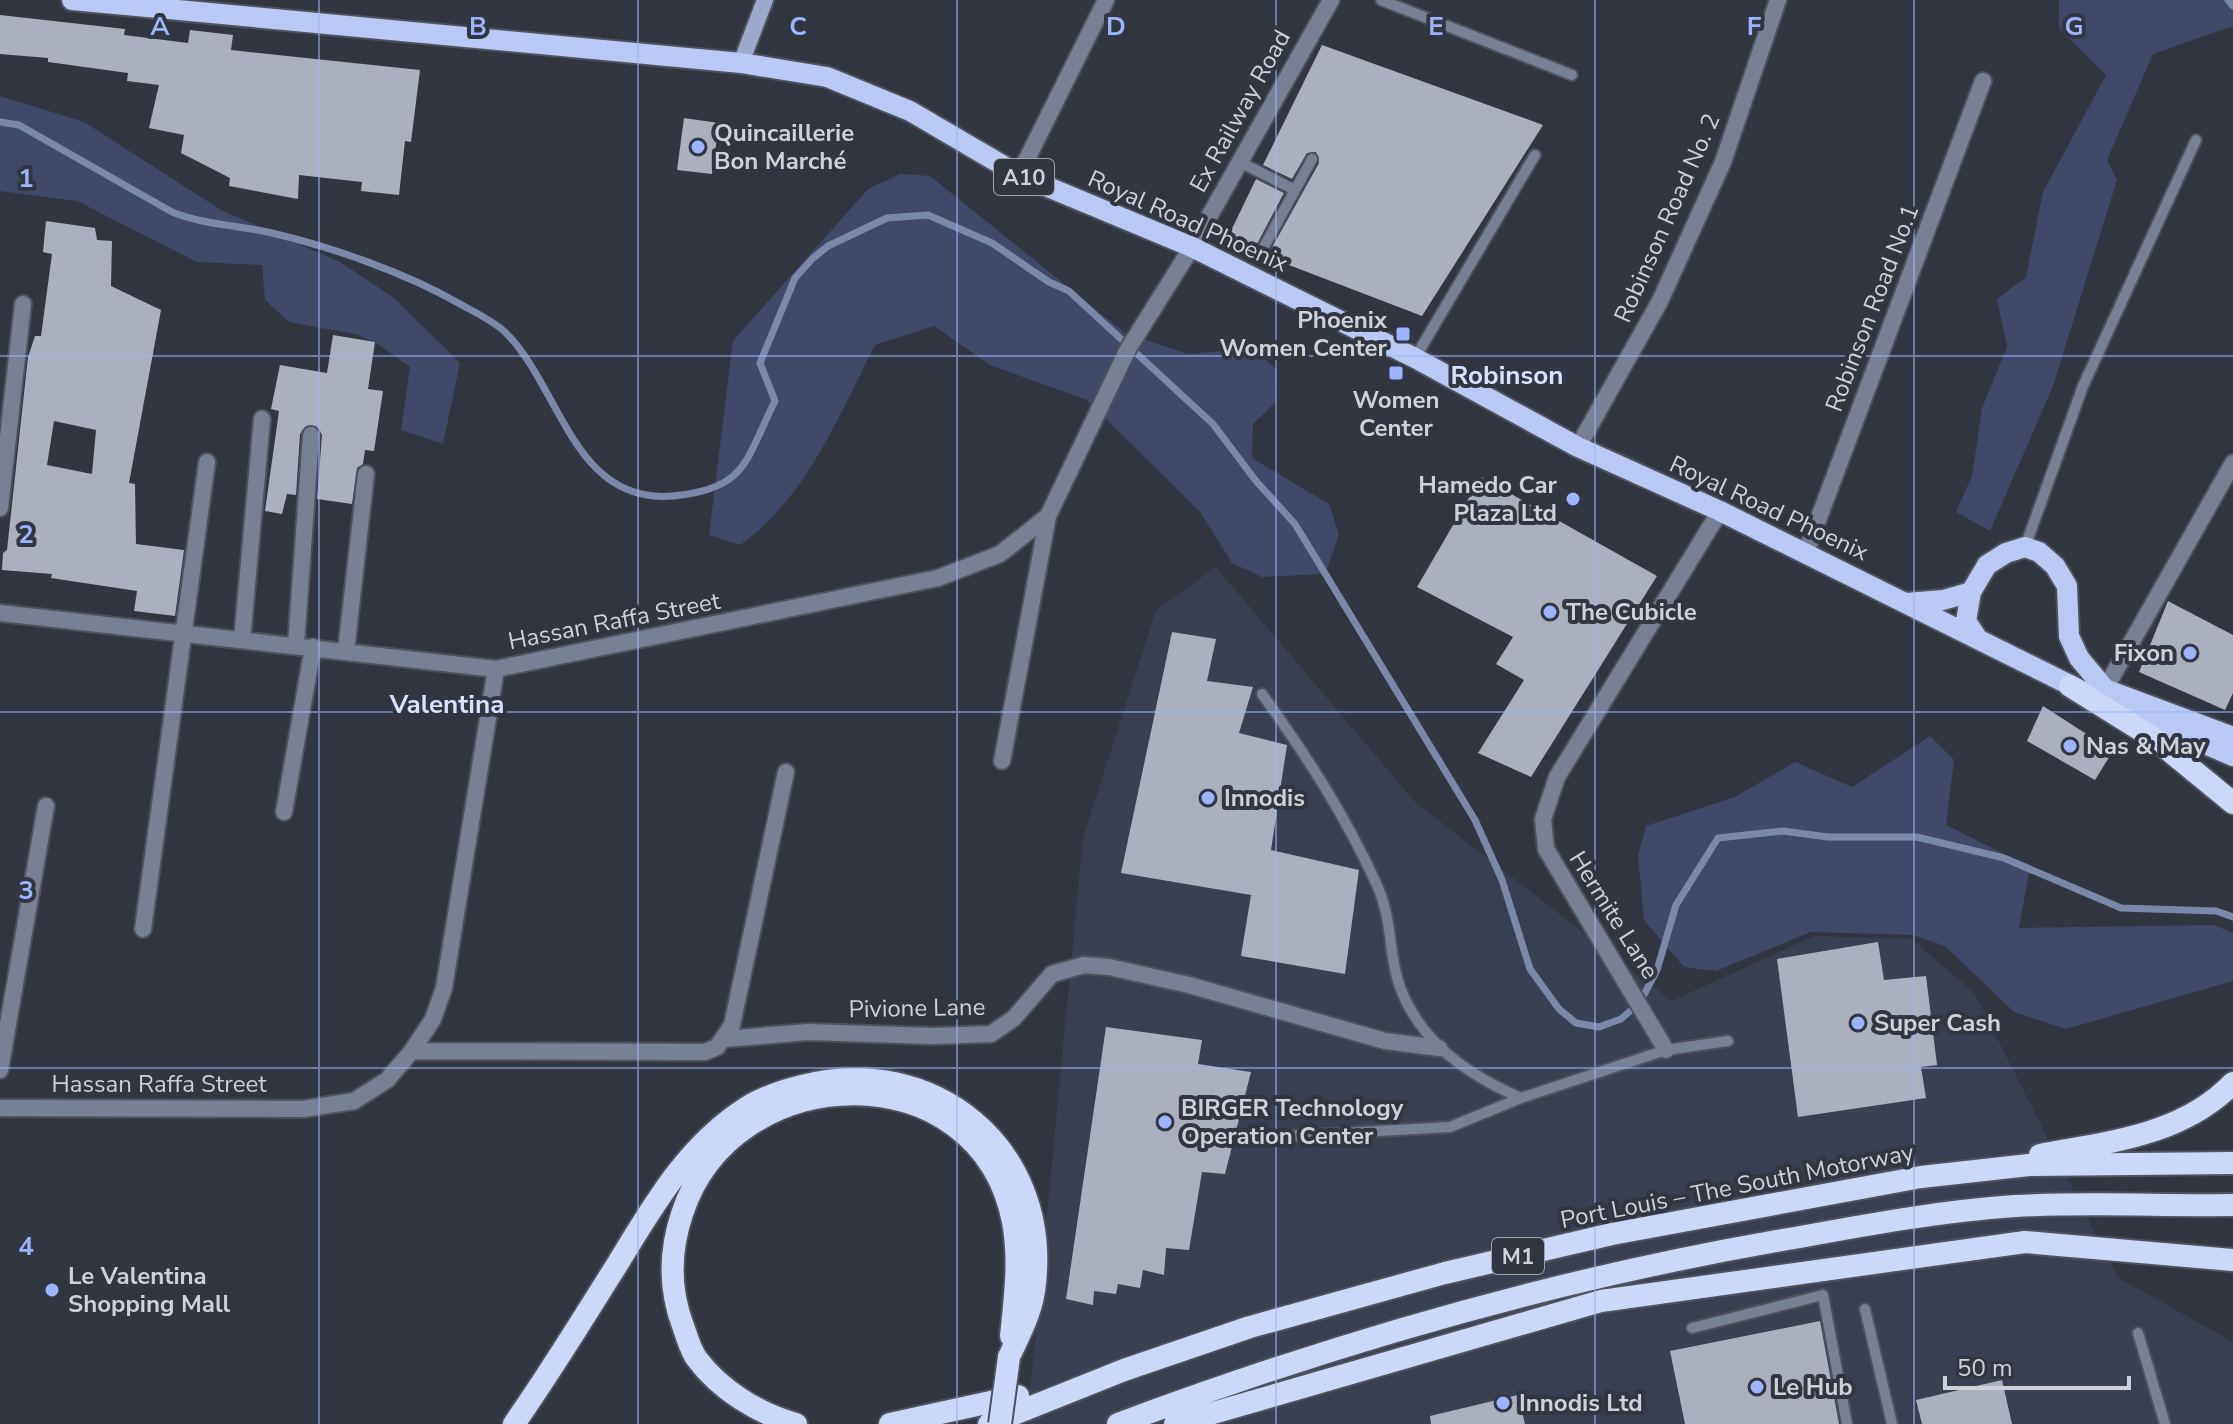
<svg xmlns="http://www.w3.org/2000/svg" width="2233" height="1424" font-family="'Nunito Sans',sans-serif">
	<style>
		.built { fill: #394051 }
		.green { fill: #404a68 }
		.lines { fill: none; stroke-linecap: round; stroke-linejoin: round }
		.stream { stroke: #7c88a8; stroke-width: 7 }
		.building { fill: #abb0be; fill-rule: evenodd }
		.service-casing { stroke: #4e525c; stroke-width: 14 }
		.minor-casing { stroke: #4e525c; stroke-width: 20 }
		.secondary-casing { stroke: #4e525c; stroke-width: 20 }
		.primary-casing { stroke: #4e525c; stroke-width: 24 }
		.trunk-casing { stroke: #4e525c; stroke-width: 26 }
		.service { stroke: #788094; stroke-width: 10 }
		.minor { stroke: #788094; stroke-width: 16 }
		.secondary { stroke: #9da9ca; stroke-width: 16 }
		.primary { stroke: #bac9f3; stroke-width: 20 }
		.trunk { stroke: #ccd8f7; stroke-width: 22 }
		.trunk-bridge-casing { stroke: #4e525c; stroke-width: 26; stroke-linecap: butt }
		.trunk-bridge { stroke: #ccd8f7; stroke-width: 22 }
		.grid { fill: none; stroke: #9bb4fd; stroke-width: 2; stroke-opacity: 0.55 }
		.poi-dot { fill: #9bb4fd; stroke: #323641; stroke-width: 3 }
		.labels { text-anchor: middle; stroke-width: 8; stroke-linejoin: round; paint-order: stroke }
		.shield { fill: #323641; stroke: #9fa2ab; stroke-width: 2 }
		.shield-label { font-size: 22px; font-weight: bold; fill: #ced1d8 }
		.street-label { font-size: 24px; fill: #ced1d8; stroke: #323641 }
		.poi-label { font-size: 24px; font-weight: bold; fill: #ced1d8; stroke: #323641; text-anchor: start }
		.neighbourhood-label { font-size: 26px; font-weight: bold; fill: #d7e2fe; stroke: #323641 }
		.grid-label { font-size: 26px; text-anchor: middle; font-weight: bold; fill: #9bb4fd; stroke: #323641; stroke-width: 8; stroke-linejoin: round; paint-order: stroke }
	</style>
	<rect width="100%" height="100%" fill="#323641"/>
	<!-- built -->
	<path class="built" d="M1216 567 1415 802 1672 1001 1814 936 1912 939 1975 994 2117 1277 2233 1342V1424H1027L1083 838 1156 610Z"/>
	<!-- green -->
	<path class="green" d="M2059 0H2233V26L2153 54 2107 160 2117 180 2053 386 1990 531 1956 512 1972 476 1982 408 2007 347 1997 299 2026 277 2043 192 2106 75 2059 28Z
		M0 96 84 122 221 210 340 262 394 298 460 363 443 444 401 430 410 367 375 342 355 334 289 322 265 300 262 265 197 262 77 201 0 191Z
		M900 174 930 176 1125 333 1188 354 1253 348 1277 370 1276 402 1253 424 1252 458 1329 504 1339 535 1325 574 1262 577 1232 563 1200 512 1087 400 990 365 934 326 875 345C840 414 805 500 740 545L709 535 733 341 868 189Z
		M1930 736 1954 760 1946 825 2030 867 2019 928 2214 925 2233 933V981L2066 1029 2014 1012 1945 946 1913 935 1811 932 1716 971 1684 967 1644 920 1638 855 1646 826 1735 797 1795 762 1852 787Z"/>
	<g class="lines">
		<!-- stream -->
		<path class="stream" d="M2228 0 2233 6
			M0 122 19 125 172 212C204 225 239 225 272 233 332 247 406 273 460 304 474 312 494 321 506 333 561 388 574 505 673 496 747 489 745 461 775 401L760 363 795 278 812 259 828 246 887 218 928 215 992 243 1049 282 1069 291 1213 424 1256 481 1295 524 1475 820 1502 880 1530 969 1559 1009 1576 1023 1599 1027 1621 1019 1640 1002 1657 970 1676 905 1718 838 1783 831 1828 837H1917L2004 858 2121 908 2216 911 2233 917"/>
	</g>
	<!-- building -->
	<path class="building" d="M0 15 125 29 124 35 188 43 190 30 233 35 231 50 420 70 411 142 405 141 399 195 361 191 362 182 299 175 298 199 229 186 230 178 181 153 184 135 149 128 159 85 127 81 128 73 48 62V58L0 54Z
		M1322 45 1543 125 1422 316 1226 241 1256 179 1284 193 1257 244 1261 252 1270 251 1319 163 1316 152 1307 153 1292 179 1263 165Z
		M684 118 719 123 712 174 677 170Z
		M46 221 95 228 97 240 112 241 111 286 161 310 129 483 135 484 136 544 184 550 175 616 134 611 137 591 51 578 52 574 2 570 3 553 7 550 28 357 35 336H41L52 254 43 252ZM54 421 96 430 92 474 47 465Z
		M333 335 375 342 368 389 383 391 374 451 365 450 363 464 357 468 352 504 317 499 322 435 316 426H306L300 434 296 495 287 494 282 514 265 511 279 411 271 409 280 365 327 373Z
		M1481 477 1657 576 1531 777 1478 753 1524 680 1496 664 1513 637 1417 587Z
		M2168 601 2233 635V693L2225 710 2139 672Z
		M1172 632 1216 639 1207 681 1253 687 1239 733 1287 745 1271 850 1359 870 1345 974 1241 956 1251 895 1121 873Z
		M2043 706 2113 751 2095 780 2027 741Z
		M1878 942 1884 980 1926 976 1937 1065 1921 1067 1926 1098 1798 1117 1777 959Z
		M1106 1027 1202 1040 1198 1064 1251 1072 1225 1174 1202 1172 1189 1250 1166 1248 1164 1275 1143 1270 1140 1288 1118 1284 1116 1294 1094 1291 1093 1305 1066 1299Z
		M1820 1321 1839 1424H1685L1670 1351Z
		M2002 1380 2012 1424H1922L1916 1400Z
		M1518 1395 1525 1424H1431L1430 1416Z"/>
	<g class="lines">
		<defs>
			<path id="service" d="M1381 0 1572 75
				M1238 161 1295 190
				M1265 245 1312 159
				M1415 358 1535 155
				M2025 547 2083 386 2196 140
				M1262 694C1306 755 1345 815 1376 883 1393 919 1388 952 1399 984 1419 1042 1468 1075 1521 1098
				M1273 1137 1450 1127 1521 1098 1666 1050 1728 1041
				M1865 1309 1892 1424
				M1692 1328 1823 1295 1847 1424
				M2138 1333 2165 1424"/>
			<path id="minor" d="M1019 175 1106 0
				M1578 447 1660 301 1723 162 1778 0
				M0 508 23 304
				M1806 552 1983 81
				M0 613 496 669
				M242 640 262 419
				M296 645 311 435
				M346 651 366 474
				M2105 689 2233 463
				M1002 761 1048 516
				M284 812 313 647
				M143 929 207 462
				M725 1039 808 1032 933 1036 991 1034 1014 1018 1052 974 1084 965 1109 967 1189 985 1385 1041 1439 1048
				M1666 1050 1546 849 1543 819 1557 777 1720 511
				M412 1051 705 1052 717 1047 732 1025 786 772
				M0 1070 46 806
				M0 1108 303 1109 354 1101 387 1080 412 1051 433 1019 444 988 496 669 938 578 1000 554 1048 516 1128 349 1192 247 1331 0"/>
			<path id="secondary" d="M741 63 765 0"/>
			<path id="primary" d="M72 0 741 63 827 77 910 111 1019 175 1192 247 1415 358 1578 447 1720 511 2084 692
				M1906 603 1943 600 1971 592
				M1978 639 1966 621 1971 592 1987 565 2006 553 2025 547 2039 552 2055 566 2067 586 2069 636 2079 658 2105 689 2233 737
				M2114 705 2233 756"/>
			<path id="trunk" d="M2070 686 2155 739 2233 803
				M2040 1155C2108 1142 2182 1136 2233 1083
				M514 1424C549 1374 581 1322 613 1271 651 1210 684 1148 746 1108 763 1097 782 1091 802 1086 932 1052 1050 1147 1035 1283 1033 1310 1020 1333 1009 1357
				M796 1424C759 1414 720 1390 697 1359 690 1350 687 1336 683 1326 669 1289 670 1250 682 1214 733 1056 980 1050 1013 1222 1020 1259 1015 1298 1011 1336
				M890 1424 1018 1396
				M989 1424 1124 1370 1250 1327 1445 1273 1612 1234 1921 1177 2029 1165 2233 1163
				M1118 1424C1340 1341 1566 1276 1800 1237 1871 1224 1942 1211 2015 1206 2087 1202 2161 1206 2233 1205
				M1175 1424 1601 1301 2025 1242 2233 1260"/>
		</defs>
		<!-- service casing -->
		<use href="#service" class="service-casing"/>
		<!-- minor casing -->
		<use href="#minor" class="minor-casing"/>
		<!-- secondary casing -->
		<use href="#secondary" class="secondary-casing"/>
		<!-- primary casing -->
		<use href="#primary" class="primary-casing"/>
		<!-- trunk casing -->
		<use href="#trunk" class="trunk-casing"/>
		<!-- service -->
		<use href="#service" class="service"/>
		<!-- minor -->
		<use href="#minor" class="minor"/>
		<!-- secondary -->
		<use href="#secondary" class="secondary"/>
		<!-- primary -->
		<use href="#primary" class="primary"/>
		<!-- trunk -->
		<use href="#trunk" class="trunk"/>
		<defs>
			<path id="trunk-bridge" d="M1000 1424 1009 1357"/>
		</defs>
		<!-- trunk-bridge casing -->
		<use href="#trunk-bridge" class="trunk-bridge-casing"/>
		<!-- trunk-bridge -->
		<use href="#trunk-bridge" class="trunk-bridge"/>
	</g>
	<!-- grid -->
	<path class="grid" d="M319 0V1424M638 0V1424M957 0V1424M1276 0V1424M1595 0V1424M1914 0V1424M0 356H2233M0 712H2233M0 1068H2233"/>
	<!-- markers -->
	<g class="poi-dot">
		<circle cx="698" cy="147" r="8"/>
		<rect x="1395" y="326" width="16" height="16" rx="4"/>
		<rect x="1388" y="365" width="16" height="16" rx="4"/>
		<circle cx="1573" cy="499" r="8"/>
		<circle cx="1550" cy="612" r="8"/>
		<circle cx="2190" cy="653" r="8"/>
		<circle cx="2070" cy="746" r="8"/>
		<circle cx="1208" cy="798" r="8"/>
		<circle cx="1858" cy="1023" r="8"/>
		<circle cx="1165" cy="1122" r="8"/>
		<circle cx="52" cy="1290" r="8"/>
		<circle cx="1757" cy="1387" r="8"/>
		<circle cx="1503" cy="1403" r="8"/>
	</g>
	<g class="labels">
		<!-- shield labels -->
		<g class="shield">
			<rect x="994" y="159" width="60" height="36" rx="6"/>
			<rect x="1492" y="1238" width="52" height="36" rx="6"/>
		</g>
		<g class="shield-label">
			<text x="1024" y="185">A10</text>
			<text x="1518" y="1264">M1</text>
		</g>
		<!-- street labels -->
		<g class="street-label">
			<text transform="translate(1240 111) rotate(-61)" y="8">Ex Railway Road</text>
			<text transform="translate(1667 218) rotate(-66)" y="8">Robinson Road No. 2</text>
			<text transform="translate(1188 221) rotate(24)" y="8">Royal Road Phoenix</text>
			<text transform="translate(1872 308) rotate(-69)" y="8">Robinson Road No.1</text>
			<text transform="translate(1769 508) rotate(25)" y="8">Royal Road Phoenix</text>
			<text transform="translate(614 621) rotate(-11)" y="8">Hassan Raffa Street</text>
			<text transform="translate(1614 915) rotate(58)" y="8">Hermite Lane</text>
			<text transform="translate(917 1008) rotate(-1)" y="8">Pivione Lane</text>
			<text x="159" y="1092">Hassan Raffa Street</text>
			<text transform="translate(1737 1186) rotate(-11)" y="8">Port Louis – The South Motorway</text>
		</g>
		<!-- poi labels -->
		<g class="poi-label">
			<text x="714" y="141">Quincaillerie<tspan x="714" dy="28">Bon Marché</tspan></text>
			<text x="1387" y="328" text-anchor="end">Phoenix<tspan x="1387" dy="28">Women Center</tspan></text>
			<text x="1396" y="408" text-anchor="middle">Women<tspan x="1396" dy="28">Center</tspan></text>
			<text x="1557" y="493" text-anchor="end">Hamedo Car<tspan x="1557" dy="28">Plaza Ltd</tspan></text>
			<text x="1566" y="620">The Cubicle</text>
			<text x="2174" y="661" text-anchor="end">Fixon</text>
			<text x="2086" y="754">Nas &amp; May</text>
			<text x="1224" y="806">Innodis</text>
			<text x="1874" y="1031">Super Cash</text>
			<text x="1181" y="1116">BIRGER Technology<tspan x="1181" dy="28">Operation Center</tspan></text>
			<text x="68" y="1284">Le Valentina<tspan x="68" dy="28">Shopping Mall</tspan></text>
			<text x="1773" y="1395">Le Hub</text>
			<text x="1519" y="1411">Innodis Ltd</text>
		</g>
		<!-- neighbourhood labels -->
		<g class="neighbourhood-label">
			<text x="1507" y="384">Robinson</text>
			<text x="447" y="713">Valentina</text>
		</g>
	</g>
	<g class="grid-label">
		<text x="160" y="35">A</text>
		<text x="478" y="35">B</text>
		<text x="798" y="35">C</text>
		<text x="1116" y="35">D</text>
		<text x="1436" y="35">E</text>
		<text x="1754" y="35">F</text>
		<text x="2074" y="35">G</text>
		<text x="26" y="187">1</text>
		<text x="26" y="543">2</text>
		<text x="26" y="899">3</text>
		<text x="26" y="1255">4</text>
	</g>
	<!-- scale -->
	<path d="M1945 1376v12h184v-12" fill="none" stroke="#ced1d8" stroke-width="4"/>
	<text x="1957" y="1376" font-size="24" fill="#ced1d8" stroke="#323641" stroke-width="6" paint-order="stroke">50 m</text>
</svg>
